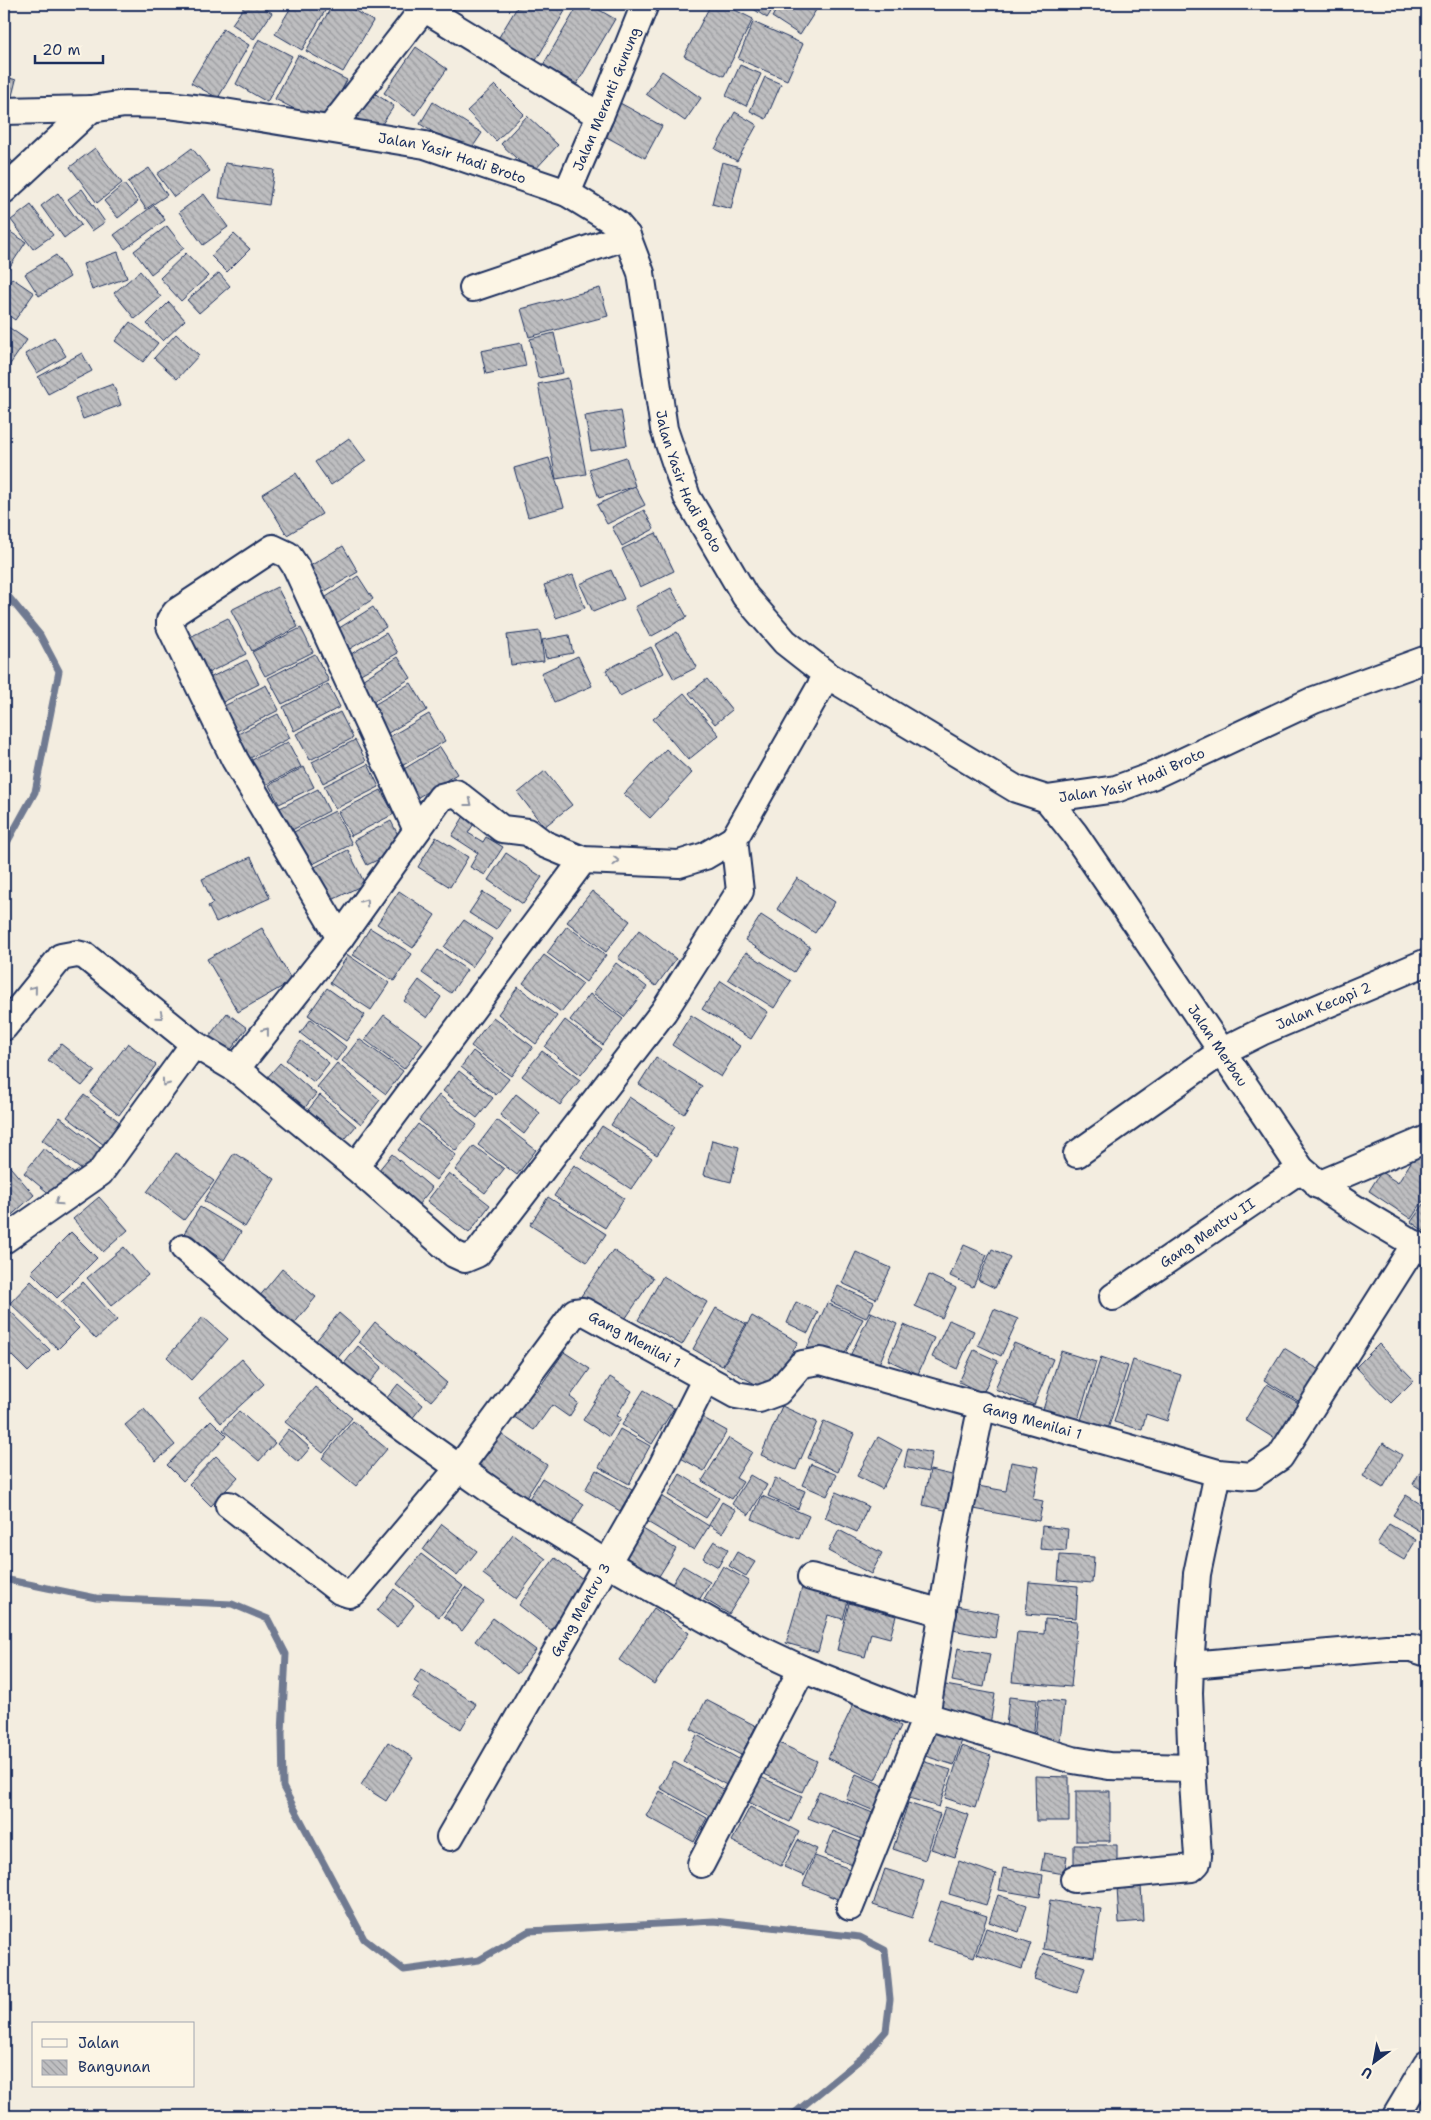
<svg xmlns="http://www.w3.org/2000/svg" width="1431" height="2120" font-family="'Shantell Sans',sans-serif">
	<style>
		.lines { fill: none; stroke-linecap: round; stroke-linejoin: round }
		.stream { stroke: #707a91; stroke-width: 7 }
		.building { fill: url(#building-back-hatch); stroke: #1b2f5e }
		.minor-casing { stroke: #1b2f5e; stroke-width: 30 }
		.minor { stroke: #fcf5e5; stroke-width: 26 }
		.oneway { stroke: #8c92a2 }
		.labels { text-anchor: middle; stroke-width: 4; stroke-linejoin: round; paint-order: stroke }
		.street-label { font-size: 14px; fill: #1b2f5e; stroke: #fcf5e5 }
	</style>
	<defs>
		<pattern id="building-back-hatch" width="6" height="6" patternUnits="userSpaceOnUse" patternTransform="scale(1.25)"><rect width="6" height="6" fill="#bebec0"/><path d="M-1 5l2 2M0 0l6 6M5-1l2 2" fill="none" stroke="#9a9b9f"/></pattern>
	</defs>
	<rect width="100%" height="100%" fill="#f3ede0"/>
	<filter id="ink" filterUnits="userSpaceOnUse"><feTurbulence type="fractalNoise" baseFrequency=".02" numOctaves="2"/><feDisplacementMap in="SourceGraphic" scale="10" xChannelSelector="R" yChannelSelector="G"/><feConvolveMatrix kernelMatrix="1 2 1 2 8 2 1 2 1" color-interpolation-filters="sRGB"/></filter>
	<g filter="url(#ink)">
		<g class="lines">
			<!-- stream -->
			<path class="stream" d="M4 595 8 596 40 635 59 671 35 792 4 848
				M4 1579 96 1598 232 1604 268 1619 286 1654 282 1733 283 1787 364 1939 404 1970 479 1960 529 1931 714 1921 860 1937 885 1950 890 1999 886 2031 863 2057 791 2116"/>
		</g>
		<!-- building -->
		<path class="building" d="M246 4H259L272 13 254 39 232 24Z
			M293 4H329L302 50 275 34Z
			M333 4H343L373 21 343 72 306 51Z
			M519 4H569L531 69 493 47Z
			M579 4H589L615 19 577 84 543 65Z
			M711 4H723L753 19 724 76 684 56Z
			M746 4H776L767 18Z
			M780 4H820L800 35 772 17Z
			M753 22 803 44 787 80 738 59Z
			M223 29 249 45 218 98 191 83Z
			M259 39 292 56 267 102 236 84Z
			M416 47 447 69 415 115 384 93Z
			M298 55 347 80 324 124 275 99Z
			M740 65 761 74 746 106 726 96Z
			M662 71 701 98 685 121 646 94Z
			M4 76 16 80 10 104 4 102Z
			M765 77 781 84 766 119 750 111Z
			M495 85 524 114 496 141 467 111Z
			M368 89 394 106 376 133 350 115Z
			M433 102 482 133 468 154 420 124Z
			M620 103 662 126 645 158 603 135Z
			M735 112 757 125 737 161 715 149Z
			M527 116 558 145 532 173 501 144Z
			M95 148 122 183 97 203 70 167Z
			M192 148 210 171 174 197 157 174Z
			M4 152 18 168 4 181Z
			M722 162 741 167 731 209 712 204Z
			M225 163 274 170 269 205 219 198Z
			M149 168 167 195 146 209 128 182Z
			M124 184 138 202 118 218 104 201Z
			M82 189 105 222 92 231 68 199Z
			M58 193 81 225 64 238 41 206Z
			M204 194 228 227 203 245 179 212Z
			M31 205 53 235 33 249 11 220Z
			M154 205 165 220 125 249 114 235Z
			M167 226 184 248 151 274 134 251Z
			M4 228 26 242 5 274 4 273Z
			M234 234 250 249 227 272 211 256Z
			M118 252 127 278 92 290 83 264Z
			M186 253 208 276 181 301 160 278Z
			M56 255 70 277 39 296 25 274Z
			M140 271 161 297 135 319 114 293Z
			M219 273 230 286 199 313 187 300Z
			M12 278 34 293 15 320 4 312V289Z
			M600 288 608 316 529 337 521 309Z
			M169 302 185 320 163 341 147 324Z
			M130 322 158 343 143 362 115 341Z
			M4 324 27 340 4 373Z
			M554 333 563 373 538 378 530 339Z
			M176 334 199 355 177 379 154 358Z
			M54 337 66 356 37 373 25 354Z
			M521 343 526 366 486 374 481 351Z
			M82 353 92 371 48 394 38 377Z
			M568 378 586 474 556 479 538 384Z
			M113 384 121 405 83 419 75 398Z
			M621 410 627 445 591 451 585 416Z
			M349 438 366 461 331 485 315 462Z
			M626 457 635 486 599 498 589 469Z
			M549 458 564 507 528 517 514 468Z
			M296 473 322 514 287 535 262 494Z
			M635 486 645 505 607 524 597 505Z
			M644 510 654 529 622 546 612 527Z
			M656 533 674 571 640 587 622 549Z
			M343 546 358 572 320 594 305 569Z
			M611 570 624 599 593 612 580 584Z
			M573 575 585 608 556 618 544 585Z
			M358 576 373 599 335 624 320 601Z
			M277 587 298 627 252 651 231 610Z
			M671 588 687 617 650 637 635 607Z
			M373 607 386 627 348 650 336 630Z
			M228 618 246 654 198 678 180 642Z
			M301 628 313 652 265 676 252 652Z
			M540 631 544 661 511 665 507 635Z
			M677 632 697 667 674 679 655 645Z
			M386 633 398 653 357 676 346 657Z
			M569 635 573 653 546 658 542 640Z
			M651 647 664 673 620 696 606 670Z
			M315 654 329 681 282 704 268 678Z
			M578 656 592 686 554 702 541 673Z
			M398 657 411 678 370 703 357 683Z
			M247 660 259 684 217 705 205 680Z
			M707 679 732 710 715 724 689 693Z
			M411 683 427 710 383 736 367 709Z
			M328 684 340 707 294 731 283 707Z
			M266 685 279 710 229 735 216 710Z
			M684 693 719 735 688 760 653 719Z
			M340 712 353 738 310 760 296 734Z
			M278 714 290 738 246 760 234 736Z
			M429 714 445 741 400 767 384 740Z
			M355 740 366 761 323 783 312 762Z
			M288 742 301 767 263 786 250 761Z
			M440 747 457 774 415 799 399 772Z
			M666 749 692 773 650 818 624 794Z
			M368 764 379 787 335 809 324 786Z
			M304 767 314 787 279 804 269 785Z
			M545 771 572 805 544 827 518 793Z
			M318 789 329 811 292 830 280 808Z
			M381 790 394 814 351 836 338 812Z
			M335 811 352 844 307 867 290 834Z
			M464 816 475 822 468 833 483 842 486 837 503 847 485 875 470 867 478 853 452 836Z
			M391 821 404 847 367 865 354 840Z
			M436 837 468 857 450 887 418 867Z
			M348 850 365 884 326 903 309 870Z
			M506 853 542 877 523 904 488 880Z
			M251 857 270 898 216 922 208 906 213 903 202 879Z
			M797 878 835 902 815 933 777 909Z
			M399 891 435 915 413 948 377 924Z
			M592 891 630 921 606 952 567 922Z
			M483 892 510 909 496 930 469 913Z
			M761 915 810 947 794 972 745 940Z
			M464 920 492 939 472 967 444 947Z
			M567 926 606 955 586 982 547 953Z
			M262 928 292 981 238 1012 207 959Z
			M370 928 412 954 394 981 353 955Z
			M639 930 676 959 656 986 618 958Z
			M438 950 467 970 451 993 422 973Z
			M746 952 791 981 774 1008 728 979Z
			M348 955 389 983 371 1010 330 983Z
			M544 955 583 984 561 1012 523 983Z
			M616 963 647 987 624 1017 593 993Z
			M419 980 441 997 427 1018 404 1001Z
			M721 981 768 1012 751 1039 702 1009Z
			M518 987 557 1016 536 1044 498 1014Z
			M327 988 365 1015 346 1041 308 1015Z
			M590 994 623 1019 603 1045 570 1020Z
			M227 1013 247 1028 224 1059 204 1043Z
			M384 1015 423 1044 404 1069 365 1040Z
			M691 1015 740 1046 721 1077 672 1045Z
			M493 1017 533 1047 511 1076 471 1046Z
			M311 1019 346 1047 336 1061 300 1033Z
			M565 1020 602 1049 581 1075 545 1047Z
			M359 1039 403 1071 386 1094 342 1061Z
			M301 1041 329 1063 314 1082 286 1060Z
			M128 1043 156 1065 119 1115 90 1093Z
			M61 1044 95 1071 82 1086 48 1060Z
			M473 1051 509 1079 496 1095 461 1067Z
			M542 1051 580 1080 560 1105 522 1076Z
			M656 1057 702 1086 684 1114 639 1084Z
			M280 1063 316 1094 302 1111 265 1080Z
			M337 1063 380 1100 361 1124 317 1087Z
			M459 1071 493 1098 477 1118 443 1091Z
			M516 1094 540 1113 524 1134 500 1115Z
			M84 1095 125 1126 108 1148 67 1117Z
			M320 1095 356 1126 341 1144 305 1114Z
			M439 1095 477 1125 456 1151 419 1120Z
			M629 1097 675 1127 657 1155 611 1125Z
			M60 1117 104 1151 87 1174 42 1140Z
			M497 1120 536 1150 517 1175 478 1145Z
			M418 1124 456 1155 436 1180 398 1150Z
			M602 1126 652 1158 631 1189 581 1157Z
			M712 1140 739 1147 731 1182 704 1175Z
			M474 1146 504 1169 485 1193 455 1170Z
			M44 1148 77 1176 57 1200 24 1173Z
			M176 1153 214 1181 184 1220 147 1192Z
			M234 1153 275 1179 245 1227 204 1201Z
			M392 1154 432 1188 418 1205 378 1171Z
			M1416 1154 1427 1162V1195L1411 1219 1369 1191 1381 1172 1398 1183Z
			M5 1161 34 1195 4 1222V1162Z
			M574 1165 624 1198 605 1228 554 1196Z
			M449 1173 490 1205 469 1233 427 1201Z
			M99 1197 128 1230 103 1252 73 1219Z
			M548 1197 606 1234 587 1262 530 1225Z
			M1424 1204 1427 1206V1233L1411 1222Z
			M200 1207 241 1232 224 1260 183 1235Z
			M71 1232 97 1258 57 1298 31 1272Z
			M964 1245 987 1255 973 1287 950 1276Z
			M124 1247 148 1275 111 1306 87 1278Z
			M992 1249 1010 1257 995 1288 978 1280Z
			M613 1250 653 1278 619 1328 579 1299Z
			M856 1252 891 1268 876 1299 842 1283Z
			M282 1269 316 1297 288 1331 254 1303Z
			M929 1275 956 1288 942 1318 915 1306Z
			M663 1276 707 1302 682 1345 638 1320Z
			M31 1281 79 1328 58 1349 10 1303Z
			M83 1282 117 1320 96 1339 61 1302Z
			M838 1286 874 1302 866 1318 831 1302Z
			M796 1302 818 1312 808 1333 787 1323Z
			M827 1303 863 1319 841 1361 806 1351Z
			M4 1305 50 1350 28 1372 4 1348Z
			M716 1308 746 1324 722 1366 693 1349Z
			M994 1309 1018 1319 1001 1356 978 1345Z
			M871 1312 897 1324 878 1366 851 1354Z
			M339 1313 360 1331 336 1360 315 1342Z
			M752 1316 798 1342 769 1392 723 1366Z
			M203 1317 228 1339 191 1380 167 1357Z
			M949 1320 974 1331 957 1369 932 1357Z
			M375 1322 447 1383 431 1401 359 1342Z
			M904 1325 934 1338 918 1374 888 1360Z
			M1014 1343 1053 1359 1034 1405 995 1389Z
			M1379 1344 1414 1380 1391 1403 1356 1367Z
			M358 1346 382 1367 367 1385 343 1365Z
			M1284 1348 1323 1372 1303 1404 1264 1380Z
			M974 1350 998 1361 983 1393 959 1382Z
			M1061 1351 1096 1362 1076 1425 1042 1413Z
			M564 1352 590 1369 570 1397 578 1403 569 1417 552 1405 534 1430 511 1415 530 1387 537 1391Z
			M1101 1357 1128 1366 1108 1429 1081 1420Z
			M242 1359 264 1384 221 1423 199 1398Z
			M1133 1360 1181 1375 1167 1421 1146 1414 1142 1430 1114 1422Z
			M610 1377 632 1391 616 1416 621 1418 609 1437 583 1420Z
			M398 1384 423 1405 411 1420 386 1399Z
			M1267 1384 1302 1405 1280 1442 1245 1420Z
			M315 1387 352 1418 323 1453 285 1422Z
			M644 1390 674 1408 652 1444 622 1425Z
			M782 1406 817 1422 796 1470 761 1455Z
			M144 1409 175 1445 156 1461 125 1425Z
			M239 1411 275 1443 259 1461 223 1430Z
			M700 1416 727 1431 704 1471 677 1456Z
			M211 1420 227 1436 183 1481 167 1465Z
			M353 1421 387 1449 356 1486 322 1458Z
			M824 1421 854 1434 838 1472 808 1458Z
			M289 1429 310 1448 298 1462 277 1444Z
			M620 1429 650 1446 629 1484 599 1467Z
			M496 1431 547 1465 520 1507 469 1473Z
			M878 1437 902 1450 882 1489 857 1476Z
			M729 1438 752 1452 736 1478 743 1482 732 1499 702 1481Z
			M1383 1443 1402 1455 1383 1488 1363 1476Z
			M908 1448 932 1453 928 1472 904 1467Z
			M216 1456 238 1477 211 1506 189 1484Z
			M1427 1460V1493L1413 1484Z
			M1011 1462 1039 1467 1033 1499 1043 1501 1039 1521 974 1509 978 1486 1006 1491Z
			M811 1464 837 1475 827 1496 802 1485Z
			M596 1470 632 1490 620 1511 585 1490Z
			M930 1470 961 1477 953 1512 923 1505Z
			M680 1474 719 1498 706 1518 668 1495Z
			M750 1475 767 1485 749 1515 732 1504Z
			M542 1478 584 1504 567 1532 525 1505Z
			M775 1478 805 1491 798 1509 768 1496Z
			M836 1492 868 1506 857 1532 825 1518Z
			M659 1495 709 1526 694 1550 644 1520Z
			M1406 1495 1427 1508V1522L1421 1532 1393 1515Z
			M762 1496 809 1516 799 1539 752 1519Z
			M722 1502 736 1510 722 1533 709 1525Z
			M442 1524 477 1551 457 1576 423 1550Z
			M1389 1524 1416 1540 1404 1560 1377 1544Z
			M1042 1526 1068 1529 1066 1551 1040 1549Z
			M643 1529 676 1549 656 1581 623 1562Z
			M839 1530 882 1553 871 1574 828 1551Z
			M513 1534 546 1559 516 1599 483 1574Z
			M714 1541 728 1549 718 1567 703 1558Z
			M737 1552 755 1562 746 1576 729 1566Z
			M421 1554 463 1586 439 1617 397 1584Z
			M1060 1555 1094 1557 1092 1583 1058 1580Z
			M555 1558 587 1582 551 1630 519 1605Z
			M683 1566 710 1582 696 1605 669 1589Z
			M723 1566 749 1581 729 1614 704 1599Z
			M1029 1582 1078 1586 1076 1618 1026 1614Z
			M803 1584 849 1597 843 1619 828 1615 818 1652 786 1643Z
			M465 1588 484 1602 462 1631 444 1616Z
			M394 1589 414 1605 397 1627 377 1611Z
			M849 1603 896 1616 890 1638 871 1633 865 1657 837 1650Z
			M946 1604 999 1614 995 1638 942 1628Z
			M654 1608 689 1633 654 1684 619 1660Z
			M493 1618 536 1650 517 1674 475 1641Z
			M1045 1619 1077 1621 1071 1687 1012 1682 1017 1632 1044 1634Z
			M958 1648 990 1654 984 1687 952 1681Z
			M421 1669 476 1704 461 1729 412 1698 420 1685 414 1681Z
			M940 1684 995 1694 990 1725 934 1715Z
			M1009 1697 1037 1700 1033 1739 1005 1736Z
			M1039 1699 1064 1702 1060 1741 1035 1738Z
			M706 1700 756 1726 741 1755 691 1729Z
			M854 1703 901 1726 875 1780 828 1758Z
			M933 1731 962 1740 954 1765 925 1756Z
			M697 1735 744 1762 730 1787 683 1761Z
			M775 1741 817 1761 802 1792 760 1772Z
			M388 1742 413 1758 386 1801 361 1785Z
			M962 1746 991 1756 975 1808 945 1798Z
			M922 1761 951 1770 939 1807 909 1798Z
			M674 1762 725 1790 710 1816 660 1788Z
			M754 1774 802 1796 790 1822 742 1799Z
			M856 1774 889 1788 879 1813 846 1799Z
			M1035 1776 1069 1777V1821H1036Z
			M660 1791 707 1818 694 1842 646 1816Z
			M819 1791 880 1816 870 1842 808 1818Z
			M1076 1791H1110V1841H1076Z
			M908 1803 940 1814 925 1860 893 1849Z
			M750 1807 799 1832 781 1866 732 1841Z
			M945 1807 969 1815 955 1857 931 1849Z
			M833 1831 868 1845 860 1868 825 1854Z
			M798 1840 817 1849 804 1876 784 1867Z
			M1074 1845H1117V1870H1074Z
			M1044 1853 1067 1857 1064 1874 1041 1870Z
			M815 1856 858 1872 846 1902 803 1885Z
			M959 1861 996 1874 986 1905 949 1894Z
			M1003 1868 1043 1875 1040 1897 999 1890Z
			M885 1869 924 1881 912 1918 873 1905Z
			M1141 1885 1143 1921 1119 1923 1117 1886Z
			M998 1895 1027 1905 1019 1932 989 1922Z
			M1050 1900 1101 1909 1094 1957 1043 1949Z
			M941 1901 987 1916 974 1957 927 1942Z
			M986 1928 1031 1943 1022 1969 977 1954Z
			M1043 1953 1085 1967 1077 1993 1034 1979Z"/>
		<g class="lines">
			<defs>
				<g id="minor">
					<path d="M417 4 600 116"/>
					<path id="s1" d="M4 111 91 109 125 104 169 105 218 111 425 145 567 193 616 223 627 236 641 273 664 429 687 497 745 596 785 642 827 675 1016 789 1047 799 1116 789 1152 776 1314 700 1427 659"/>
					<path d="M330 129 427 4"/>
					<path d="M4 190 91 109"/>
					<path id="s2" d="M567 193 600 116 645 4"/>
					<path d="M473 288 627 236"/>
					<path id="s3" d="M1047 799 1074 833 1128 912 1301 1169C1339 1203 1385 1225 1427 1252"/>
					<path d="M734 839 827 675"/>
					<path d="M340 938 235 760 170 626V620L176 612 273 548 288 555 296 567 417 830"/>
					<path d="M4 1027 61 957 77 954 85 956 194 1044 236 1069 355 1167 454 1254 465 1259 477 1254 664 1011 740 891 734 839 705 856 679 864 583 860 544 844 528 832 502 829 456 793 441 797 340 938 236 1069"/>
					<path id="s4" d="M1077 1154 1221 1052 1261 1032 1427 962"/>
					<path d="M355 1167 583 860"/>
					<path d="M1318 1185 1427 1139"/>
					<path d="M4 1240 100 1173 194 1044"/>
					<path d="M184 1248 275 1326 396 1423 459 1468 503 1499 593 1555 753 1646 802 1669 909 1711 1073 1760 1109 1766 1192 1768 1189 1693 1190 1665 1387 1648H1412L1427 1653"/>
					<path id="s5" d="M1113 1297 1301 1169"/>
					<path id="s6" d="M229 1505 340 1591 349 1594 354 1592 459 1468 575 1312 583 1311 736 1395 759 1399 778 1392 802 1364 821 1361 1218 1473 1252 1476 1280 1457 1415 1244"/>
					<path d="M811 1577 943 1613"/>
					<path d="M1190 1665 1197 1574 1218 1473"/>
					<path id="s7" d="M450 1837 657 1476 706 1378"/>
					<path d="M701 1864 802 1669"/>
					<path d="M1074 1879 1192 1868 1197 1863 1198 1856 1192 1768"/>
					<path d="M850 1907 926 1717 954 1539 982 1405"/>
					<path d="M1396 2116 1427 2064"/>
				</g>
			</defs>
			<!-- minor casing -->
			<use href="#minor" class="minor-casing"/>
			<!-- minor -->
			<use href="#minor" class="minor"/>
		</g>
		<!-- one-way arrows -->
		<defs><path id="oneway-chevron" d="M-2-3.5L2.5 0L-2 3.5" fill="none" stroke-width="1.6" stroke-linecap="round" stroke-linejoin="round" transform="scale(1.25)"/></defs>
		<g class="oneway">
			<use href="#oneway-chevron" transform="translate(469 803) rotate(38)"/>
			<use href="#oneway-chevron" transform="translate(616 861) rotate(2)"/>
			<use href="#oneway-chevron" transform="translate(365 902) rotate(-55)"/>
			<use href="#oneway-chevron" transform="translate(34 989) rotate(-51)"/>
			<use href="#oneway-chevron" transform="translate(160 1016) rotate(39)"/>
			<use href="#oneway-chevron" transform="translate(266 1031) rotate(-52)"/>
			<use href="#oneway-chevron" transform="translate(165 1083) rotate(126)"/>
			<use href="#oneway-chevron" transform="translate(58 1202) rotate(145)"/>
		</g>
	</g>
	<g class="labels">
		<!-- street labels -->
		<g class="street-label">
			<text dy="5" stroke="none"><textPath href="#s2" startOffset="102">Jalan Meranti Gunung</textPath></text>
			<text dy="5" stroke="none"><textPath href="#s1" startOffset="454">Jalan Yasir Hadi Broto</textPath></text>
			<text dy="5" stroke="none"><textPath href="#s1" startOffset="904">Jalan Yasir Hadi Broto</textPath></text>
			<text dy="5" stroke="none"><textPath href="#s1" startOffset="1489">Jalan Yasir Hadi Broto</textPath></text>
			<text dy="5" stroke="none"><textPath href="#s4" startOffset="289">Jalan Kecapi 2</textPath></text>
			<text dy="5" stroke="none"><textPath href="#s3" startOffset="300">Jalan Merbau</textPath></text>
			<text dy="5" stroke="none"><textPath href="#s5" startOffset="114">Gang Mentru II</textPath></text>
			<text dy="5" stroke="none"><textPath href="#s6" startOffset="579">Gang Menilai 1</textPath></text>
			<text dy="5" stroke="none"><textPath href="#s6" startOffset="1014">Gang Menilai 1</textPath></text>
			<text dy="5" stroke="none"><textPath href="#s7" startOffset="262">Gang Mentru 3</textPath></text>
		</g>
	</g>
	<!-- margin -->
	<rect width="1431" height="2120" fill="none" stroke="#fcf5e5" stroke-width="20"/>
	<rect x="10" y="10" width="1411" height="2100" fill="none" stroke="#1b2f5e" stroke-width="2" filter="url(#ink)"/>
	<!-- legend -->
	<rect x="32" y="2022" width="162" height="65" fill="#fcf5e5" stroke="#a2a6af"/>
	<rect x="42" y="2039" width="25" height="8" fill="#fcf5e5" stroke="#a2a6af"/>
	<text x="78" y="2048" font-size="15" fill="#1b2f5e">Jalan</text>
	<rect x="42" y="2060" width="25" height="15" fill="url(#building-back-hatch)" stroke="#a2a6af"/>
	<text x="78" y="2072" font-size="15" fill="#1b2f5e">Bangunan</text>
	<!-- north arrow -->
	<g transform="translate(1374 2062) rotate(212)" stroke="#fcf5e5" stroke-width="4" paint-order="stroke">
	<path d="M0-4L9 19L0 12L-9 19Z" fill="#1b2f5e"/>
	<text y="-8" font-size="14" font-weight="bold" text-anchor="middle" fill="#1b2f5e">U</text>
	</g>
	<!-- scale -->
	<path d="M35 55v8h68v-8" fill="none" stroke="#1b2f5e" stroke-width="2.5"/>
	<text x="42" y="55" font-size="15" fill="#1b2f5e" stroke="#fcf5e5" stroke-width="4" paint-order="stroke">20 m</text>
</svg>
